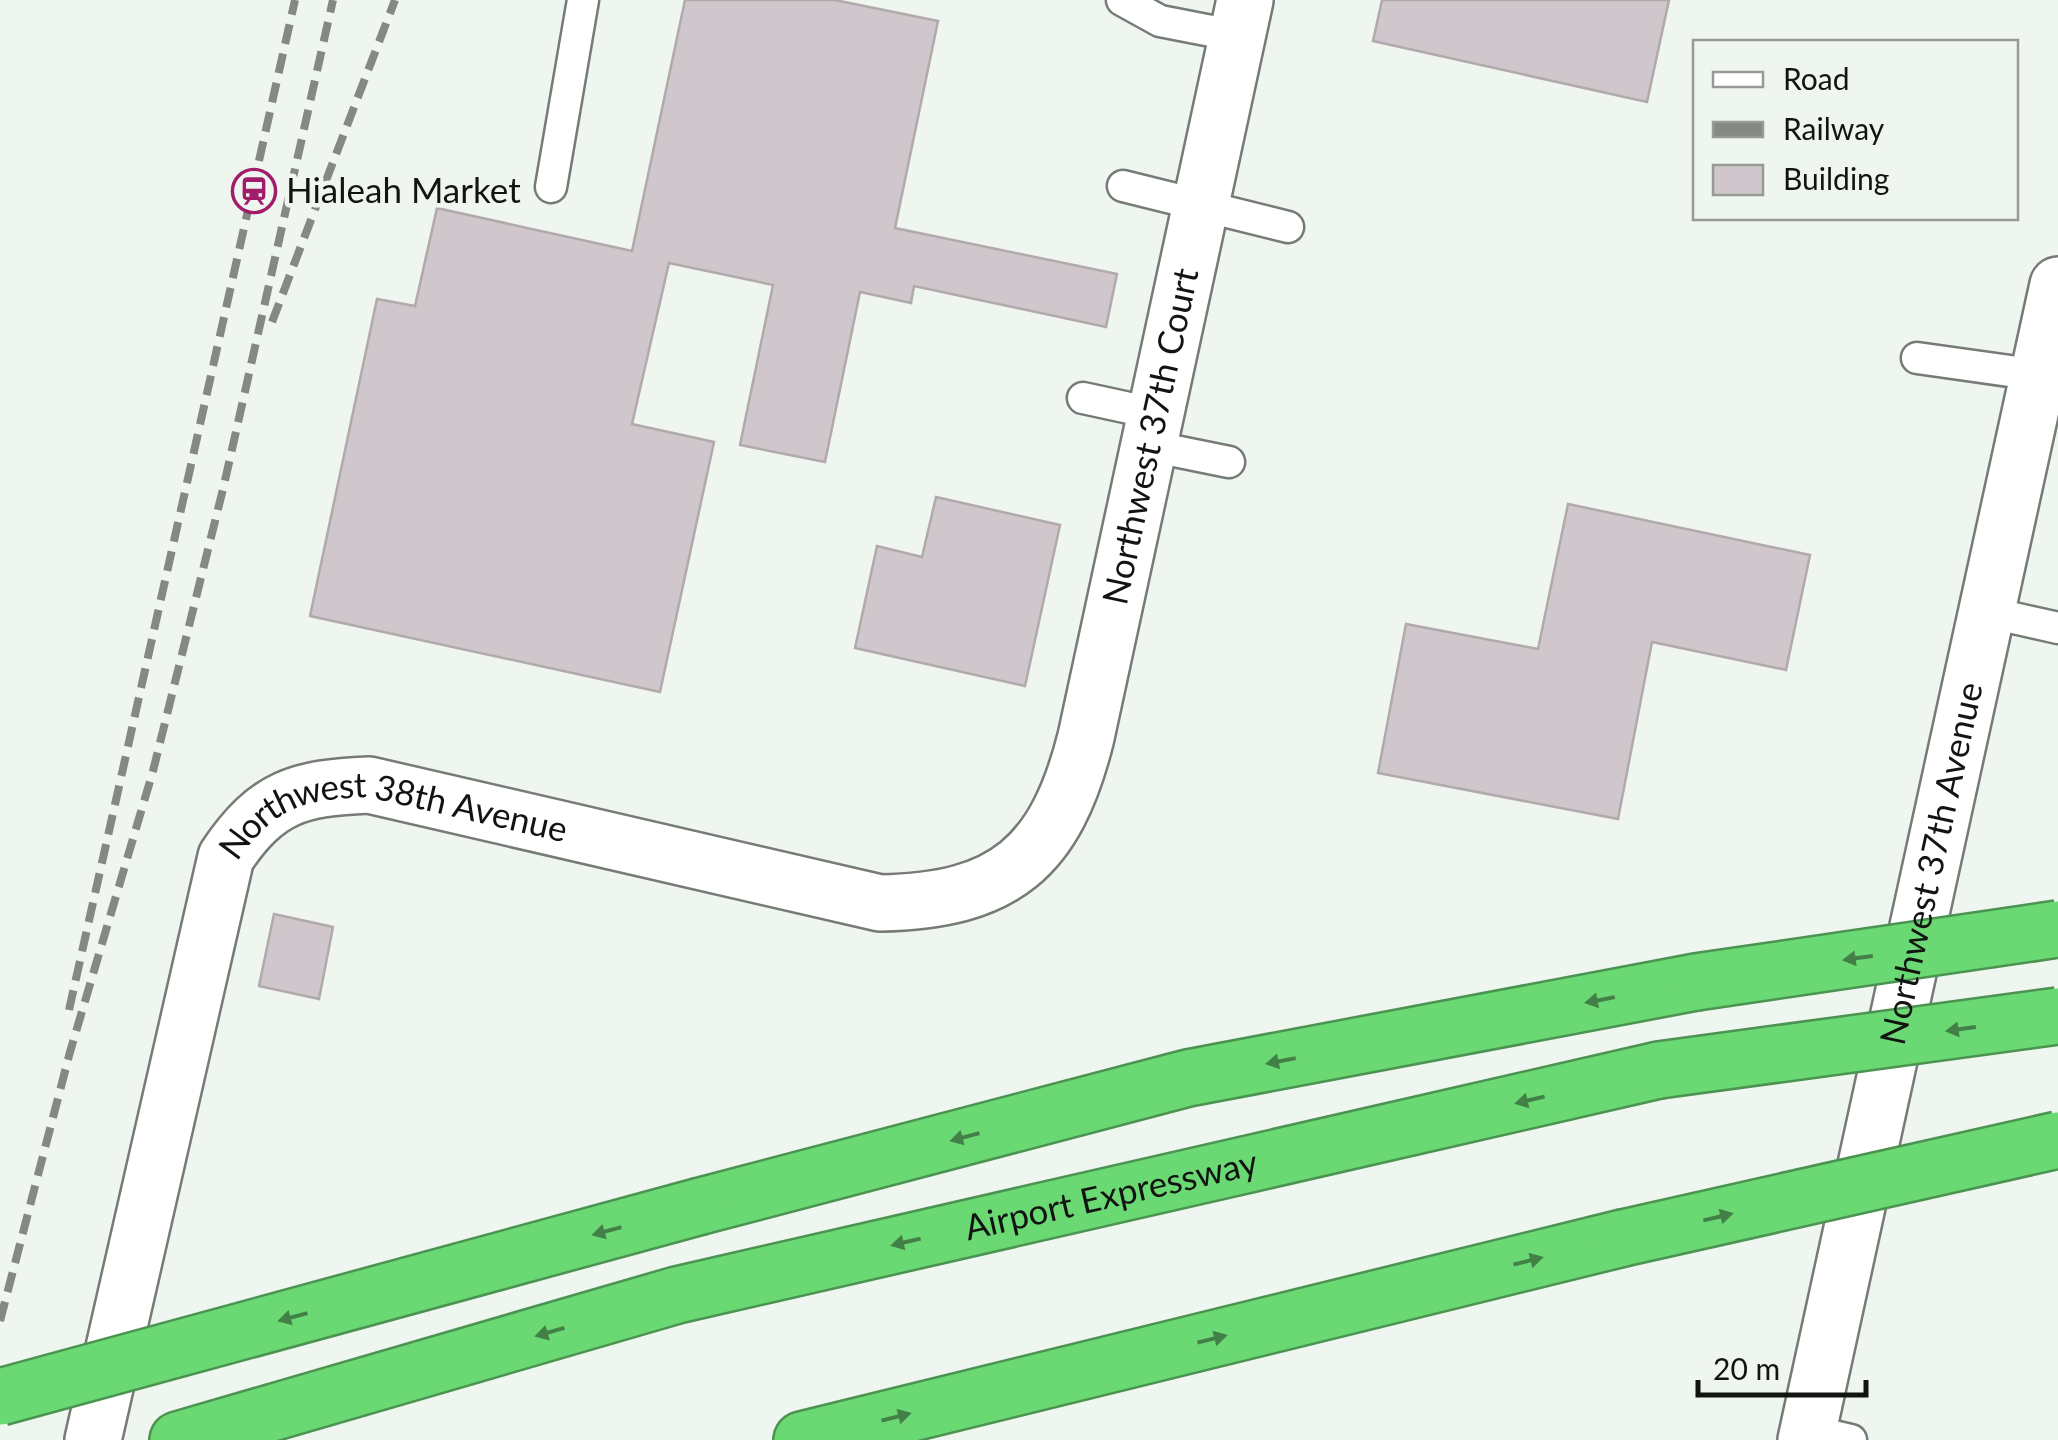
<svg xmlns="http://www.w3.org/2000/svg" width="2058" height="1440" font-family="Lato,sans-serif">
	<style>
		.building { fill: #cfc7cb; stroke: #b1a9ac; stroke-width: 2.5 }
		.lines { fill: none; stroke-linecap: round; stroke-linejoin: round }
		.lane-casing { stroke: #767b76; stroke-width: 35 }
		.street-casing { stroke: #767b76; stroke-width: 60 }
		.secondary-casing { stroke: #767b76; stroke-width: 60 }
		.highway-casing { stroke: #4b9351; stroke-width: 60 }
		.lane { stroke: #fff; stroke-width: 30 }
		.street { stroke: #fff; stroke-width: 55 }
		.secondary { stroke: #fff; stroke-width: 55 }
		.highway { stroke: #6ad873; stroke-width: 55 }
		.rail { stroke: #858985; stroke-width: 8; stroke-dasharray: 20 10; stroke-linecap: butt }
		.highway-bridge-casing { stroke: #4b9351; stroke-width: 60; stroke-linecap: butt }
		.highway-bridge { stroke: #6ad873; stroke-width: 55 }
		.oneway { fill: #428047 }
		.labels { text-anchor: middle; stroke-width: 9; stroke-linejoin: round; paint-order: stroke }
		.poi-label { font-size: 35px; fill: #121412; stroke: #eff5ef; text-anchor: start }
		.street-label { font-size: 35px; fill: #121412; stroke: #eff5ef }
	</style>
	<rect width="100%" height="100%" fill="#eff5ef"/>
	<!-- building -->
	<path class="building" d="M685 0H835L938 21 895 228 1117 274 1106 327 914 286 911 303 860 292 825 462 740 445 773 285 669 263 632 424 714 442 660 692 310 616 377 299 415 306 437 208 632 251Z
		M1382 0H1669L1647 102 1373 41Z
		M936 497 1060 525 1025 686 855 648 877 546 922 557Z
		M1568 504 1810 555 1786 670 1652 642 1618 819 1378 773 1406 624 1538 649Z
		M274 914 333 927 319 999 259 986Z"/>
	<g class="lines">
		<defs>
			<path id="lane" d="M1122 0 1160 21 1237 36
				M1123 186 1288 227
				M551 187 583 0
				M1917 358 2052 377
				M1083 398 1157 414
				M1150 446 1229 462
				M1987 612 2058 628
				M1808 1430 1851 1440"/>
			<g id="street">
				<path id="s1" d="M93 1440 226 857C267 796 299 788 369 785L880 903C1005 901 1056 857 1086 737L1245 0"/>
			</g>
			<g id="secondary">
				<path id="s2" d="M1806 1440 2058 285"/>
			</g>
			<g id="highway">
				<path d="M701 1206 1188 1078 1696 982"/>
				<path id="s3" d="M178 1440 677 1295 1659 1070"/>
				<path d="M802 1440 1623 1238"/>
			</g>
		</defs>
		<!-- lane casing -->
		<use href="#lane" class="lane-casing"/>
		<!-- street casing -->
		<use href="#street" class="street-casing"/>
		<!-- secondary casing -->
		<use href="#secondary" class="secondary-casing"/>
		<!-- highway casing -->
		<use href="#highway" class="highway-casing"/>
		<!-- lane -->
		<use href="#lane" class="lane"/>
		<!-- street -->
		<use href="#street" class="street"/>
		<!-- secondary -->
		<use href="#secondary" class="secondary"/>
		<!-- highway -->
		<use href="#highway" class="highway"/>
		<!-- rail -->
		<path class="rail" d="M272 322 395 0
			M69 1010 295 0
			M0 1321 70 1052 153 771 224 485 333 0"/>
		<defs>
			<path id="highway-bridge" d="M1696 982 2058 929
				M1659 1070 2058 1016
				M1623 1238 2058 1140
				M0 1397 701 1206"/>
		</defs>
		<!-- highway-bridge casing -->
		<use href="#highway-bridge" class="highway-bridge-casing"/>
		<!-- highway-bridge -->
		<use href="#highway-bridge" class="highway-bridge"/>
	</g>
	<!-- one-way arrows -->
	<defs><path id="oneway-solid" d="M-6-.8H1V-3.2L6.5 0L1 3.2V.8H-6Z" transform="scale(2.5)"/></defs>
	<g class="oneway">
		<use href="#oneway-solid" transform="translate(1858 958) rotate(172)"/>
		<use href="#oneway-solid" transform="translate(1600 1000) rotate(169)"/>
		<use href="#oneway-solid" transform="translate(1961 1029) rotate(172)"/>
		<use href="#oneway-solid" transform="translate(1281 1061) rotate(169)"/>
		<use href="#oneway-solid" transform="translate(1530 1100) rotate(167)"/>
		<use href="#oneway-solid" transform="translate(965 1137) rotate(165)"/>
		<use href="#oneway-solid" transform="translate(1718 1217) rotate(-13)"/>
		<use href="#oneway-solid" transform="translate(607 1231) rotate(165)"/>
		<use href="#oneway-solid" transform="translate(906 1242) rotate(167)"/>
		<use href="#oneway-solid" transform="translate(1528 1261) rotate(-14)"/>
		<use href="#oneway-solid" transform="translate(293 1317) rotate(165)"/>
		<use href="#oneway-solid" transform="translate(550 1332) rotate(164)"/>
		<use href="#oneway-solid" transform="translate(1212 1339) rotate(-14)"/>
		<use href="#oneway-solid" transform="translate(896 1417) rotate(-14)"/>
	</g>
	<!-- icons -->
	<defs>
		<symbol id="station-ring" viewBox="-11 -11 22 22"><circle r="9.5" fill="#eff5ef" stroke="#a11c6b" stroke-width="1.5"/><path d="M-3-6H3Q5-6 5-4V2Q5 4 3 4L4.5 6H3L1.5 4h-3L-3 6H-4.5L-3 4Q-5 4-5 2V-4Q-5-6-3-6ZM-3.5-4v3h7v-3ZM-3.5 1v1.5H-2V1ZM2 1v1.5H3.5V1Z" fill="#a11c6b"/></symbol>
	</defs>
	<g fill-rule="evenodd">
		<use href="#station-ring" x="229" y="166" width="50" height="50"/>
	</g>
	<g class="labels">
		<!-- poi labels -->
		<g class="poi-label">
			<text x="286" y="203">Hialeah Market</text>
		</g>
		<!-- street labels -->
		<g class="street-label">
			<text dy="12" stroke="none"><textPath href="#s1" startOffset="1892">Northwest 37th Court</textPath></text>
			<text dy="12" stroke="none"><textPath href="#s1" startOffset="785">Northwest 38th Avenue</textPath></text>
			<text dy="12" stroke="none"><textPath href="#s2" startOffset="590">Northwest 37th Avenue</textPath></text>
			<text dy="12" stroke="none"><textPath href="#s3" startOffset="965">Airport Expressway</textPath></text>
		</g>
	</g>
	<!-- legend -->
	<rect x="1693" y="40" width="325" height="180" fill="#eff5ef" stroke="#979b97" stroke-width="2.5"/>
	<rect x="1713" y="72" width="50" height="15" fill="#ffffff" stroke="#979b97" stroke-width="2.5"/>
	<text x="1783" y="90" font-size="30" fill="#121412">Road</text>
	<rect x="1713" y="122" width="50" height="15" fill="#858985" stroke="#979b97" stroke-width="2.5"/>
	<text x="1783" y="140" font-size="30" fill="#121412">Railway</text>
	<rect x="1713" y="165" width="50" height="30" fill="#cfc7cb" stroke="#979b97" stroke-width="2.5"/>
	<text x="1783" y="190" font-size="30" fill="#121412">Building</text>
	<!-- scale -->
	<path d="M1698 1380v15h168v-15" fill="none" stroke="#121412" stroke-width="5"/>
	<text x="1713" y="1380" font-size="30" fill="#121412" stroke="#eff5ef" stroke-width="8" paint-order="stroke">20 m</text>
</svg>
